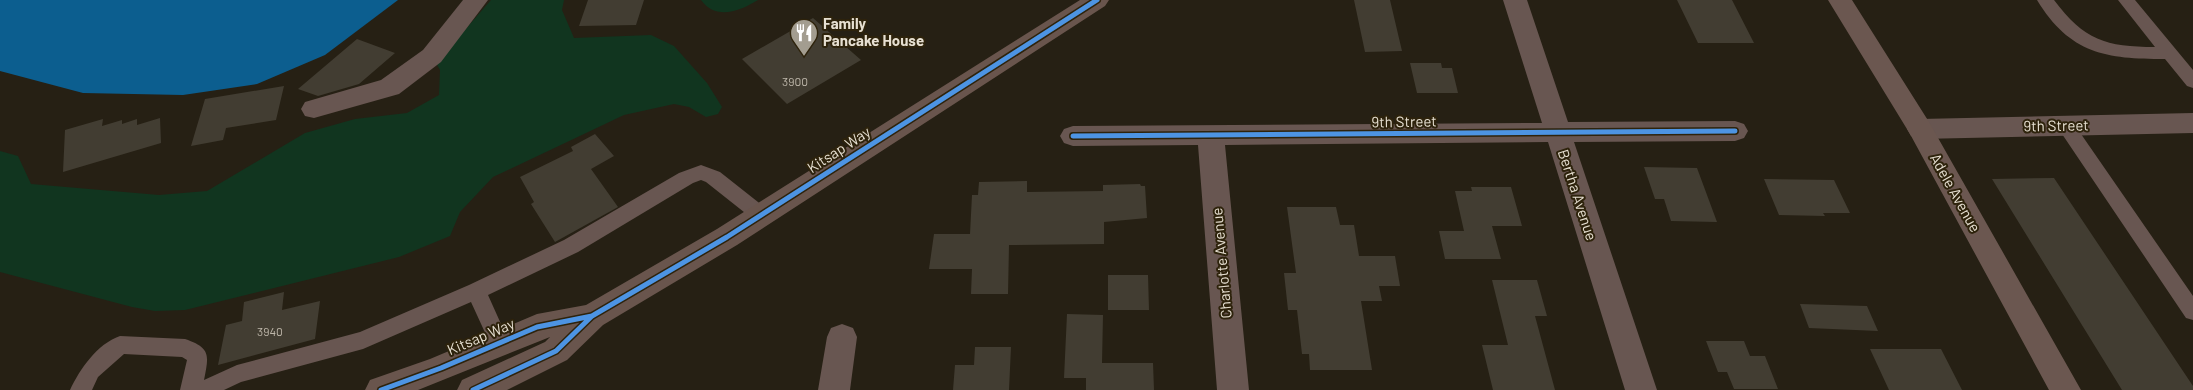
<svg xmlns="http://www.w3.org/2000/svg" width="2193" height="390" font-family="Barlow,sans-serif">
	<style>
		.green { fill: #11351f }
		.water { fill: #0c5e8f }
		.building { fill: #423d32 }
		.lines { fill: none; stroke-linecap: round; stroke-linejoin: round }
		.lane { fill: #685651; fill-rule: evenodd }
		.street { fill: #685651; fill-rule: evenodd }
		.secondary { fill: #6b5750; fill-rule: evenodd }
		.primary { fill: #69554d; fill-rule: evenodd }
		.cycleway-casing { stroke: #2e230c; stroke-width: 8 }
		.cycleway { stroke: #4d94e3; stroke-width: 5 }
		.labels { text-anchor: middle; stroke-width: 4; stroke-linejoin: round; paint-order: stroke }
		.number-label { font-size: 12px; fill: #beb7aa }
		.poi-label { font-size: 15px; font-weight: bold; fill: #e7e0d2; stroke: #2e230c; text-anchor: start }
		.street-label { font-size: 15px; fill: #e7e0d2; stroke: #2e230c }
	</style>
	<rect width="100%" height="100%" fill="#262014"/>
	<!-- green -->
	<path class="green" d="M491 0H564L562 10 574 38 651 35 674 46 707 83 722 107 718 114 706 117 689 107 674 104 624 115 493 177 460 212 450 236 399 257 185 310 155 311 132 307 0 272V151L18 156 31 184 159 195 207 191 305 133 355 119 407 113 439 95 440 70 436 63Z
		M701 0H758C740 11 716 21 701 0Z"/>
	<!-- water -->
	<path class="water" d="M0 0H398L325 55 257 84 183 95 83 93 0 71Z"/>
	<!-- building -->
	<path class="building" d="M588 0H644L636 25 579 26Z
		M1354 0H1390L1402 51 1365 52Z
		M1677 0H1732L1754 43H1698Z
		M813 18 861 60 787 104 742 59Z
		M357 39 395 53 359 84 318 96 298 89Z
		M1410 63H1441L1442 68H1452L1458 93H1417Z
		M284 86 276 120 226 128 223 140 191 146 205 99Z
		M160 118 161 143 63 172 65 130 103 119 102 126 122 120V124L137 119V125Z
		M595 134 614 156 591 169 618 207 555 242 531 204 534 202 520 177 573 151 571 147Z
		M1644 167 1697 168 1717 222 1671 221 1664 199H1655Z
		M2054 178 2193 386V390H2122L1992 179Z
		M1764 179 1834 180 1850 213H1823L1825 216 1779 215Z
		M1027 181V192L1103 191V185L1140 184 1141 186H1145L1147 218 1104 222V244L1009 245 1008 294H971L972 269H929L934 234H970L972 195H978L979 182Z
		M1471 187H1511L1522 226H1492L1501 259H1445L1439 231H1464L1455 191H1472Z
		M1287 207H1336L1340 225H1354L1359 256H1395L1400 286H1379L1382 301H1361L1372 370H1310L1309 354H1302L1297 310H1288L1284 273H1296Z
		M1108 275H1148L1149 310H1108Z
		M1492 280H1537L1547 316H1535L1555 390H1493L1482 345H1508Z
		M284 292 282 310 320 301 315 339 218 365 226 325 242 321 244 302Z
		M1800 304 1867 306 1878 331 1809 328Z
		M1067 314 1103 315 1102 363H1153L1154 390H1086V378H1064Z
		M1706 341H1744L1750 356H1765L1778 389H1734L1727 372H1718Z
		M975 347H1011L1009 390H953L955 365H974Z
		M1870 349H1941L1962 390H1889Z"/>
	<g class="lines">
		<!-- lane -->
		<path class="lane" d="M2037 0H2054C2084 40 2106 47 2155 47L2118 0H2135L2193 70V88L2187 86 2165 59C2106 59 2070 54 2037 0Z
			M2066 119 2072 121 2193 296V320L2186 318 2060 131 2057 126 2060 121Z
			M701 165 720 172 768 210 771 215 768 220 761 222 754 220 706 182 701 180 693 183 578 252 488 295 510 344 507 350 500 353 493 350 471 302 363 349 241 382 224 390H180L187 360 182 357 124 354 98 377 92 390H70C80 369 97 344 120 336L185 339C211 348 209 355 204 380L237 365 360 332 469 285 564 240 679 173Z"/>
		<!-- street -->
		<path class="street" d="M463 0H488L441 62 399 94 314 118 305 116 301 109 305 102 381 80 423 50Z
			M1503 0H1527L1568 122 1735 121 1744 124 1748 131 1744 138 1735 141 1574 142 1657 390H1625L1548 142 1225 145 1249 390H1217L1198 145 1073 146 1064 143 1060 136 1064 129 1073 126 1542 123Z
			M2193 113V133L1920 139 1911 136 1907 129 1911 122 1920 119Z
			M842 324 853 328 857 337 850 390H818L827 337 831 328Z"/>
		<!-- secondary -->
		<path class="secondary" d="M1828 0H1852L1929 122 2081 390H2049L1910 134Z"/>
		<!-- primary -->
		<path class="primary" d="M1080 0H1109L1105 6 737 245 603 325 567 360 507 390H457L462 380 545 342 550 337 418 390H365L370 380 430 359 537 314 586 305 717 229Z"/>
		<defs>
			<path id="cycleway" d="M1073 136 1735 131
				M381 390 441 368 537 327 592 316
				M473 390 556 351 592 316 727 237 1097 0"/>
		</defs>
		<!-- cycleway casing -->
		<use href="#cycleway" class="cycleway-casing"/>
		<!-- cycleway -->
		<use href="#cycleway" class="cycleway"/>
	</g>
	<!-- icons -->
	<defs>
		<symbol id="restaurant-pin" viewBox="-11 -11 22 30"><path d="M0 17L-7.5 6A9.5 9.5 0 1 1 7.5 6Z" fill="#a39d90" stroke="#2e230c"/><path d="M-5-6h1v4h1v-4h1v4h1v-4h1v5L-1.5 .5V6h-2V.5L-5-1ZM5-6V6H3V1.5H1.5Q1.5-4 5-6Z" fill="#fff"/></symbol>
	</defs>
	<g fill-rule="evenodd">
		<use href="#restaurant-pin" x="788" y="17" width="32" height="43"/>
	</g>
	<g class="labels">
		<!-- number labels -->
		<g class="number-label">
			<text x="795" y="86">3900</text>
			<text x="270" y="336">3940</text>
		</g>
		<!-- poi labels -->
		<g class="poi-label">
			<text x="823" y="29">Family<tspan x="823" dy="17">Pancake House</tspan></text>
		</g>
		<!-- street labels -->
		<g class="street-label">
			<text transform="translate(1404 122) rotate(-1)" y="5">9th Street</text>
			<text transform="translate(2056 126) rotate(-1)" y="5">9th Street</text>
			<text transform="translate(839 150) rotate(-33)" y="5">Kitsap Way</text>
			<text transform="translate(1955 193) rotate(61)" y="5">Adele Avenue</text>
			<text transform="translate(1577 195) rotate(72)" y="5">Bertha Avenue</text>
			<text transform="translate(1222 263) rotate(-95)" y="5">Charlotte Avenue</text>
			<text transform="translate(481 337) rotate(-23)" y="5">Kitsap Way</text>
		</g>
	</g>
</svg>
